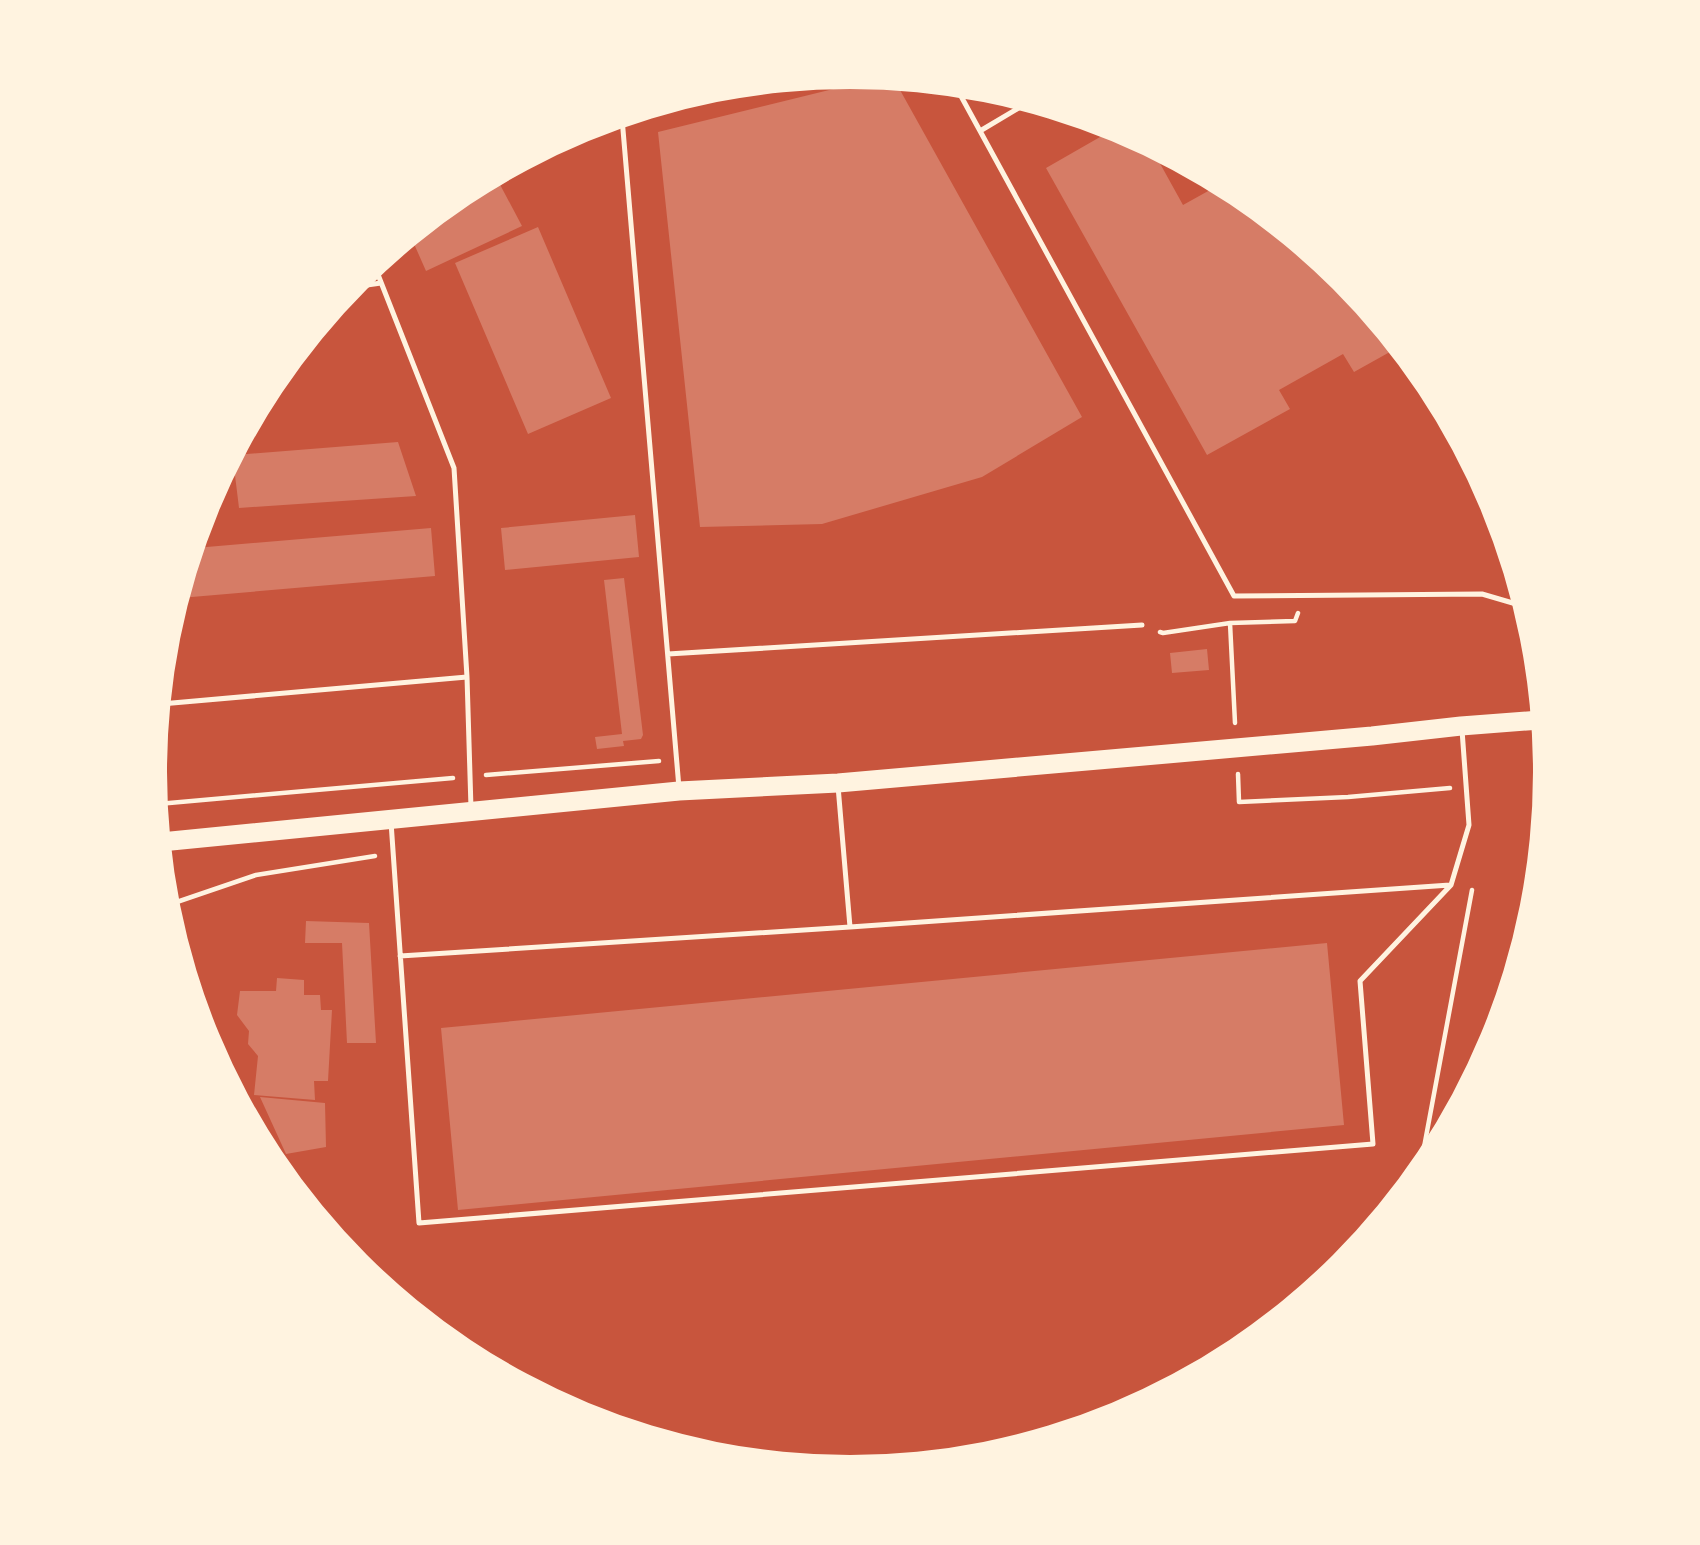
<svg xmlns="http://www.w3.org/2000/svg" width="1700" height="1545" font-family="'Sofia Sans Condensed',sans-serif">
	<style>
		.building { fill: #d67c66 }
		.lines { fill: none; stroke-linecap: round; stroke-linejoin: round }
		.path { stroke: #fff3e0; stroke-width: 4.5 }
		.service { stroke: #fff3e0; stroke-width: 5 }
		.trunk { stroke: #fff3e0; stroke-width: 19 }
	</style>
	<rect width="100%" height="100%" fill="#c8553d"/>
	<!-- building -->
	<path class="building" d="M874 79 895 81 1082 417 982 477 822 524 700 527 658 132Z
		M1114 129 1152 149 1183 205 1219 185 1237 194 1342 281 1397 348 1354 372 1343 354 1279 390 1290 409 1207 455 1046 168Z
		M496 177 522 226 426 271 411 237 464 194Z
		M538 227 611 398 528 434 455 263Z
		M398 442 416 496 239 508 233 459 235 455Z
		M635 515 639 557 505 570 501 528Z
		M431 528 435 576 180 598 195 548Z
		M624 578 643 735 641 739 623 741 624 746 597 749 595 737 622 734 604 580Z
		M1207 649 1209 670 1172 673 1170 653Z
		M306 921 369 923 376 1043H347L342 943H305Z
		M1327 943 1344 1125 458 1210 441 1028Z
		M1518 953 1510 982H1509L1508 954Z
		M277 978 304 980V995H320L321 1010H332L328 1081H314L315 1100 254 1095 258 1056 248 1044 249 1031 237 1015 240 991H276Z
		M260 1097 325 1103 326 1147 286 1154Z"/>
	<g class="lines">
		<!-- path -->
		<path class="path" d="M1230 623 1235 723
			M1160 632 1163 633 1230 623 1295 621 1298 613
			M1238 774 1239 802 1348 797 1450 788
			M486 775 659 761
			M158 804 453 778
			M168 905 256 875 375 856
			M1420 1169 1472 890"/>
		<!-- service -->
		<path class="service" d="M956 87 1234 596 1482 594 1523 606
			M622 118 679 788
			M980 131 1027 103
			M375 267 454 468 467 677 471 808
			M353 287 381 283
			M668 654 1142 625
			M161 704 467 677
			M838 786 850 927 1450 885
			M391 822 419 1223 1373 1144 1360 981 1451 885 1469 825 1462 730
			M400 956 850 927"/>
		<!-- trunk -->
		<path class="trunk" d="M161 842 679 791 838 783 1372 736 1461 726 1540 720"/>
	</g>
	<!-- crop -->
	<path d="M0 0H1700V1545H0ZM167 772a683 683 0 1 1 1366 0a683 683 0 1 1-1366 0Z" fill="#fff3e0" fill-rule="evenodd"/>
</svg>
